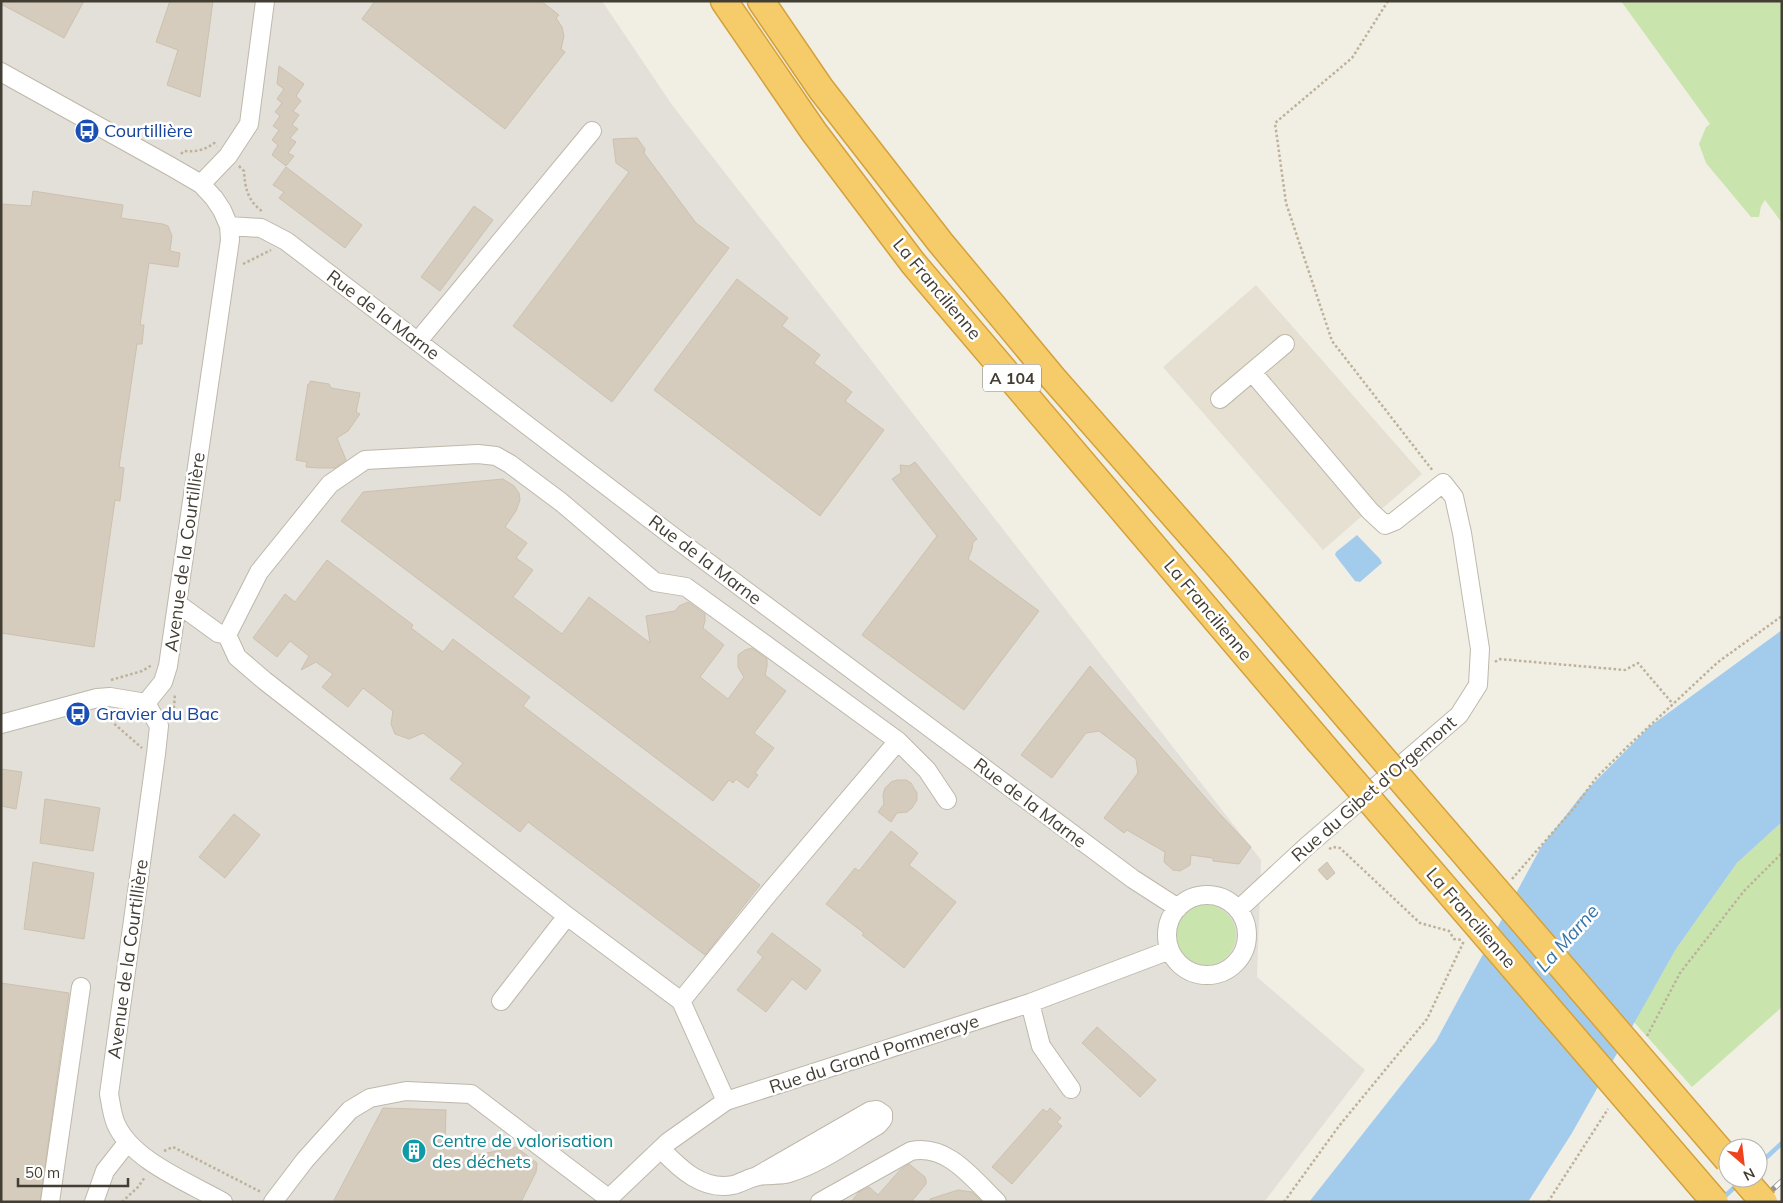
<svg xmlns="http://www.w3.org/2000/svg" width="1783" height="1203" font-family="Mulish,sans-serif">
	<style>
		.residential { fill: #e5e0d2 }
		.industrial { fill: #e3dfd9 }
		.green { fill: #cae4ae }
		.water { fill: #a3ccec }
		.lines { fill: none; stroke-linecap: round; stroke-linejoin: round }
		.stream { stroke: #a3ccec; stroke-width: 4.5 }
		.building { fill: #d5ccbd; stroke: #ccc1ae }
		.minor-casing { stroke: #bfb8aa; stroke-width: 20 }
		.highway-casing { stroke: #d4a13b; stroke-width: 29 }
		.path { stroke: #bdb199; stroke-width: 2.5; stroke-dasharray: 2.5 2.5; stroke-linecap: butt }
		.minor { stroke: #fff; stroke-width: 18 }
		.highway { stroke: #f6cc6a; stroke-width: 26 }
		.rail-casing { stroke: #949494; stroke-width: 5.5 }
		.rail { stroke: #fff; stroke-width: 4; stroke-dasharray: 11; stroke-linecap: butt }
		.highway-bridge-casing { stroke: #d4a13b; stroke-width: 29; stroke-linecap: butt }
		.highway-bridge { stroke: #f6cc6a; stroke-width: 26 }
		.labels { text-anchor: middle; stroke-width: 5; stroke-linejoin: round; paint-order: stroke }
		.shield { fill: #fff; stroke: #7b7871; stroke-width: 1 }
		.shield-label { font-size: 16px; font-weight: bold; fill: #433e34 }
		.transit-label { font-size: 18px; fill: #164399; stroke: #fff; text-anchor: start }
		.street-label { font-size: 18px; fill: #433e34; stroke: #fff }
		.culture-label { font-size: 18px; fill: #0d838f; stroke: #fff; text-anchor: start }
		.water-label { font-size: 19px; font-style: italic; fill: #3474a8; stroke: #fff }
	</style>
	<rect width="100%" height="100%" fill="#f1eee4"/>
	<!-- residential -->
	<path class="residential" d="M1256 285 1422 474 1369 520 1363 515 1323 550 1163 367Z"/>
	<!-- industrial -->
	<path class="industrial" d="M1 1H602L672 105 1261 860 1257 977 1365 1070 1264 1202H1Z"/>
	<!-- green -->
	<path class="green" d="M1621 1H1782V223L1765 200 1761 206 1759 217H1751L1706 163 1699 144 1706 127 1710 124Z
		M1782 822V1007L1692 1087 1634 1022 1676 949 1737 863Z
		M1176 935a30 30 0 1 1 60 0a30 30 0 1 1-60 0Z"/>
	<!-- water -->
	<path class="water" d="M1357 535 1380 559 1382 563 1360 582 1355 581 1335 555 1336 552Z
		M1782 630V822L1737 863 1676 949 1572 1133 1528 1202H1309L1436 1041 1541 847 1581 796 1649 727Z"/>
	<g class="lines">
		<!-- stream -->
		<path class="stream" d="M1758 1165 1782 1143
			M1722 1199 1738 1184"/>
	</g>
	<!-- building -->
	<path class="building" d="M1 1H84L64 38 1 4Z
		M170 1H213L200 97 167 85 178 50 156 42Z
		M375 1H541L559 15 556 18 562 27 564 36 561 49 565 52 505 129 362 19Z
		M279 66 304 84 296 96 301 101 293 111 299 115 292 125 298 129 290 138 296 142 288 153 294 156 286 166 272 155 278 145 272 140 279 130 273 126 280 116 275 112 282 103 277 99 284 89 277 84Z
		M637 138 645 149 644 153 696 223 729 248 612 402 513 326 629 172 616 163 613 139Z
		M286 167 362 225 345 248 279 198 284 192 273 185Z
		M33 191 123 205 121 218 163 224 168 226 172 236 170 251 180 253 178 267 149 263 140 325H144L142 344H137L119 467 124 468 120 501 115 500 94 647 1 633V204L31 206Z
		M474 206 493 220 440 291 421 277Z
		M737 279 788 318 782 326 820 355 814 363 852 392 845 401 884 430 820 516 654 390Z
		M310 381 329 384 331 388 360 393 356 412 360 414 348 431 337 438 346 460 335 468H319L306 467 307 462 296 460 308 384H310Z
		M915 462 977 539 973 542 972 549 968 559 1039 611 964 710 862 635 937 536 892 479 901 473 900 465 909 466Z
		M503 479 514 486 519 493 520 500 516 511 505 527 527 543 516 558 533 570 513 597 562 634 589 597 650 643 646 616 675 611 679 606 688 602 705 614V621L703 628 724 645 700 677 728 699 744 677 738 667V655L745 650 752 648 767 659V666L765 675 786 691 754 733 774 748 755 773 758 775 748 788 736 779 733 783 729 780 713 801 341 521 363 492Z
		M327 560 413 625 411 628 443 652 453 639 530 697 523 706 760 885 705 955 528 822 520 832 450 779 463 763 423 733 409 739 395 734 391 724 393 711 363 688 348 707 322 687 333 674 316 662 301 670 309 656 290 641 277 657 253 638 285 594 295 602Z
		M1090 666 1217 811 1251 847 1239 864 1213 861V858L1191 855 1190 865 1180 871 1173 870 1164 862 1165 852 1127 830 1124 833 1104 818 1138 773 1136 759 1099 731 1086 733 1052 778 1021 755Z
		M1 769 22 772 16 809 1 806Z
		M897 780H906L911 783 917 793V800L912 808 907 812 897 813 891 822 878 812 884 804 883 795 885 788 891 782Z
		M45 799 100 808 93 851 40 843Z
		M234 814 260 835 225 878 199 857Z
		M891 831 918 853 909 865 956 902 904 968 862 935 864 933 826 904 855 868 859 871Z
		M33 862 94 873 84 939 24 929Z
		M1327 862 1335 873 1327 880 1318 870Z
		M772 933 821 970 806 990 792 979 766 1012 737 990 763 957 757 952Z
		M1 983 69 993 40 1202H1Z
		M1097 1027 1156 1080 1140 1097 1082 1043Z
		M383 1108 446 1110 445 1139 477 1155 516 1147 537 1163 536 1172 521 1202H333Z
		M1050 1108 1061 1118 1057 1122 1062 1126 1012 1184 992 1167 1043 1109 1047 1112Z
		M909 1164 925 1177 926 1181V1184L911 1202H851L859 1192 869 1187 878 1195 900 1170Z
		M958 1190 972 1192 982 1202H930V1199Z"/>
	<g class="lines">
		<defs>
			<path id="minor" d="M1 72 170 166 201 184 214 198 222 210 229 226 230 240 168 666 163 682 146 703
				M201 184 228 156 249 124 265 1
				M229 226 261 228 286 241 667 532 1133 879 1178 908
				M418 341 592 131
				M1220 399 1285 344
				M178 604 218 633 227 635
				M146 703 159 726 156 754 109 1094C111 1104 112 1115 116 1124 132 1161 190 1183 223 1202
				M1 724 97 698 110 697 146 703
				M1167 935a40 40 0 1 1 80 0a40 40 0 1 1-80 0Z
				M1239 909 1307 846 1459 715 1478 685 1480 649 1462 533 1454 497 1443 483 1395 521 1385 525 1370 511 1252 372
				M501 1001 567 916
				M681 1001 567 916 265 681 237 657 227 635 259 572 330 484 365 460 478 454 496 456 510 464 561 502 655 582 686 587 898 741 927 770 947 800
				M1030 1003 1041 1046 1071 1089
				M726 1101 681 1001 769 893 898 741
				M661 1149C680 1169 703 1191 733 1185 742 1183 750 1177 759 1176 769 1174 780 1176 789 1173 821 1163 849 1142 878 1125L883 1119V1114L877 1110 870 1111 757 1176
				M50 1202 81 987
				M94 1202 105 1171 127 1143
				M273 1202 305 1160 350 1110 370 1098 406 1091 471 1094 608 1198
				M605 1202 668 1142 726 1101 1030 1003 1170 950
				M820 1202 911 1151C948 1144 972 1178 997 1202"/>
			<path id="highway" d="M724 1 814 132 913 263 1318 740
				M761 1 821 89 940 242 1053 378 1220 568 1348 718"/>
		</defs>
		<!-- minor casing -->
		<use href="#minor" class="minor-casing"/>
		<!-- highway casing -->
		<use href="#highway" class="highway-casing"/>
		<!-- path -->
		<path class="path" d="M1388 1 1352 58 1275 123 1286 203 1332 341 1433 471
			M181 154 184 151C196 152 205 150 214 143L217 146
			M239 166 244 171C245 189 248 201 263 212
			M243 264 271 250
			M1495 662 1499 659 1625 670 1638 663 1673 704
			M111 680 142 671 152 665
			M103 714 142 748
			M173 718 175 694
			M1329 849 1333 847 1340 848 1420 923 1449 931 1454 939 1463 940
			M1512 879 1574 808 1596 778 1627 747 1718 662 1782 616
			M1647 1036 1680 973 1744 891 1782 853
			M164 1151 173 1147 261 1192
			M122 1202 138 1187 145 1177
			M1284 1202 1339 1126 1427 1019 1464 941
			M1548 1202 1608 1109"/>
		<!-- minor -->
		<use href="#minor" class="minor"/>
		<!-- highway -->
		<use href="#highway" class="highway"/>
		<defs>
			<path id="rail" d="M1759 1202 1782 1181"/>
		</defs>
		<!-- rail casing -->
		<use href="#rail" class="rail-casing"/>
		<!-- rail -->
		<use href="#rail" class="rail"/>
		<defs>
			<path id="highway-bridge" d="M1348 718 1728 1160
				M1318 740 1715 1202
				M1743 1178 1764 1202"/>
		</defs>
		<!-- highway-bridge casing -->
		<use href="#highway-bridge" class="highway-bridge-casing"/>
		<!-- highway-bridge -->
		<use href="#highway-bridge" class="highway-bridge"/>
	</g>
	<!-- icons -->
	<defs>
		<symbol id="bus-disc" viewBox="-11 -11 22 22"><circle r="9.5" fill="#1a4fb4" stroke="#fff"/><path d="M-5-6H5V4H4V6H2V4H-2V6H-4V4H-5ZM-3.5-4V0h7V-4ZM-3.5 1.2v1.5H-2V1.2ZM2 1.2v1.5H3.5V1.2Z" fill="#fff"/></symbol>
		<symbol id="building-disc" viewBox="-11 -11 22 22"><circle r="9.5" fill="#0f9aa8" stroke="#fff"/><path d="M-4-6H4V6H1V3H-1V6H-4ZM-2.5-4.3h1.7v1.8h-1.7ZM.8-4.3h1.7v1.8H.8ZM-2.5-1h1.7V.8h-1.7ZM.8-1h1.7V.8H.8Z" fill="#fff"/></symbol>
	</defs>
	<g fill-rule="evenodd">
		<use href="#bus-disc" x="73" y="117" width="28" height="28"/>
		<use href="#bus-disc" x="64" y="700" width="28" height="28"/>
		<use href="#building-disc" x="400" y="1137" width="28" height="28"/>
	</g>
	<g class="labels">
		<!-- shield labels -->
		<rect class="shield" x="983" y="364.5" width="58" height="27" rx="4"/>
		<g class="shield-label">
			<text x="1012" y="384">A 104</text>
		</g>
		<!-- transit labels -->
		<g class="transit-label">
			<text x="104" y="137">Courtillière</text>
			<text x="96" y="720">Gravier du Bac</text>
		</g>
		<!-- street labels -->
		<g class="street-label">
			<text transform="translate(937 289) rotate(50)" y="6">La Francilienne</text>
			<text transform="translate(383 315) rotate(37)" y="6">Rue de la Marne</text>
			<text transform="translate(185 552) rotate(-82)" y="6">Avenue de la Courtillière</text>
			<text transform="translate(705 560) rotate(37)" y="6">Rue de la Marne</text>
			<text transform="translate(1208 610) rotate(50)" y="6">La Francilienne</text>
			<text transform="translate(1374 789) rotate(-41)" y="6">Rue du Gibet d'Orgemont</text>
			<text transform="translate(1030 803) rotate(37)" y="6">Rue de la Marne</text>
			<text transform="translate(1471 918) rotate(49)" y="6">La Francilienne</text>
			<text transform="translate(128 959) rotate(-82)" y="6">Avenue de la Courtillière</text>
			<text transform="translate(874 1054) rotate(-18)" y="6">Rue du Grand Pommeraye</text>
		</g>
		<!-- culture labels -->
		<g class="culture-label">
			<text x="432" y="1147">Centre de valorisation<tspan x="432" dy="21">des déchets</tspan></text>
		</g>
		<!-- water labels -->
		<g class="water-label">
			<text transform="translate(1567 938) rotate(-48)" y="7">La Marne</text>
		</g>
	</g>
	<!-- border -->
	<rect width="1783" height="1203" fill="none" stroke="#433e34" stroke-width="5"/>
	<!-- north arrow -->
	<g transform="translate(1743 1163) rotate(152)"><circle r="24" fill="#ffffff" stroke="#b4b2ae"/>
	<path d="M0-4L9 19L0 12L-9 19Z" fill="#ee431e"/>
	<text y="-8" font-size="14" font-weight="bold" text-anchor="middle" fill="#433e34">N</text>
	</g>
	<!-- scale -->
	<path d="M18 1178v8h110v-8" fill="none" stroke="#433e34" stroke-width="2.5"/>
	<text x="25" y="1178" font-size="15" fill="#433e34" stroke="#ffffff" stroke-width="4" paint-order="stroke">50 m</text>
</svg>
